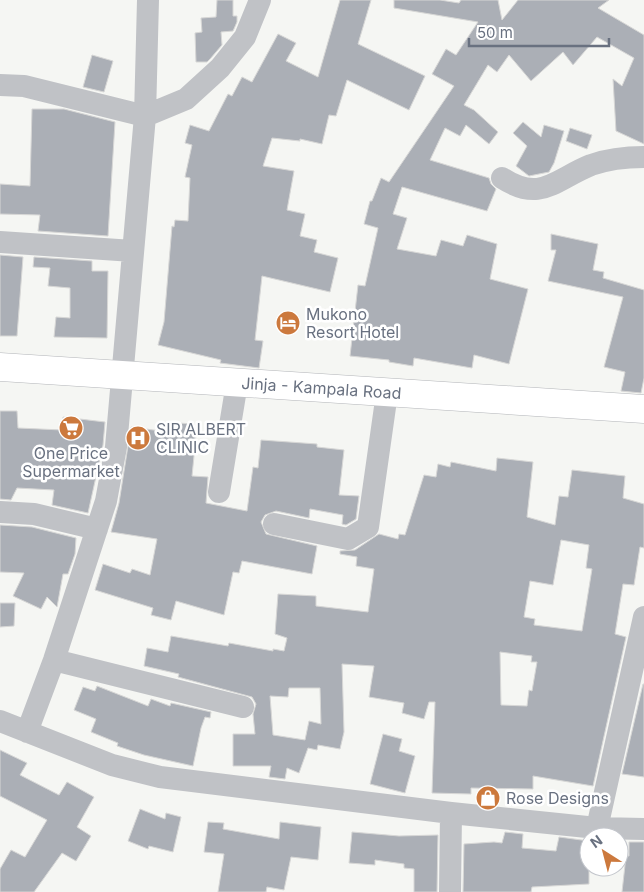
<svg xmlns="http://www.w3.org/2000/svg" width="644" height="892" font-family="Inter,sans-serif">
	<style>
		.building { fill: #abafb6; stroke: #d7d7d6; fill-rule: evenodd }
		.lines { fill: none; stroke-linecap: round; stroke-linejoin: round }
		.highway-casing { stroke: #b3b5b9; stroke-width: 29 }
		.minor { stroke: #c0c2c6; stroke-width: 22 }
		.highway { stroke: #fff; stroke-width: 28 }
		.labels { text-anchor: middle; stroke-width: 5; stroke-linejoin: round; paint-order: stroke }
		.poi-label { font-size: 16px; fill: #697180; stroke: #fff; text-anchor: start }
		.street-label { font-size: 16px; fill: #697180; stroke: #fff }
	</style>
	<rect width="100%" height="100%" fill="#f5f6f3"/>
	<!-- building -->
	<path class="building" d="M217 0H233V16H237V22L233 31 221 32 222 45 210 59 207 62H196L195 33 202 32 201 18 216 17Z
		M340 0H371L358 44 425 76 409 110 347 80 336 116 329 115 322 144 300 139V141L272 138 263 166 294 171 287 210 305 214 300 236 317 240 314 252 338 258 330 292 262 276 255 340 263 341 259 368 220 363 221 360 158 345 164 322 172 226 174 227 175 220 188 221 190 178 185 177 192 145 185 143 190 125 209 131 228 94 232 96 242 77 252 82 278 34 296 43 286 61 318 77Z
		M394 0H440L459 3 461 0H498L502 20 518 0H609L598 8 644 35V144L616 131 613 79 622 86 634 58 597 37 573 65 563 52 531 81 509 55 497 72 488 65 464 105 474 110 498 132 489 144 466 125 460 136 445 128 430 160 489 178 491 184 496 189 487 211 402 187 393 214 407 218 397 249 436 256 441 240 463 246 467 235 497 244 490 279 528 289 509 364 474 355 472 368 414 358 413 366 389 362V360L350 356 358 285 365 286 378 228 364 224 370 201H372L381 178 389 182 454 86 432 74 446 49 456 55 478 22 394 8Z
		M92 55 113 61 104 92 83 87Z
		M32 109H64L115 122 108 236 38 231 40 215 0 214V184L30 186Z
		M523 122 541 137 544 125 564 131 554 163 549 172 529 176 516 166 527 146 513 133Z
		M570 128 592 135 587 149 566 141Z
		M551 234 598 244 593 270 604 272 603 278 644 290V378L641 393 621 391 625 372 604 367 623 297 548 281 556 250H551Z
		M0 255 23 257 17 336H0Z
		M34 257 92 261V271H108L107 338 54 337 56 317 70 318V288L48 286 50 268 33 267Z
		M0 411H17L18 428 62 430 63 417 105 422 103 445 88 513 52 505 54 490 17 488 11 500 0 499Z
		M161 422 194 424 193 435 196 436 192 476 208 477 206 503 247 511 253 467 258 468 261 440 317 444V447L344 450 339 495 359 496 356 519 346 525 342 524 343 515 310 509 309 518 276 511 265 515 261 522 266 534 317 546 312 574 242 561 239 573 233 572 224 615 176 601 171 620 151 615 153 608 95 590 103 564 130 573 132 569 150 575 157 539 111 532 119 503 131 427 161 431Z
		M497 458 533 462 527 517 555 525 559 496 568 497 572 470 625 476 623 498 644 504V548L640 547 634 585 623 584 615 634 626 637 593 786 533 776V789L471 788V794L432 793 435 702H429L424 719 402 713 404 703 369 697 374 666 342 664 344 732 340 749 318 745 317 750 308 748 299 773 287 768 285 779 269 777 271 766H233V734H255L253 714 256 704 252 697 178 677 179 674 144 666 147 648 168 652 171 636 228 646 229 643 273 651V649L284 651 287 638 275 634 278 594 316 596V606L368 612 374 569 356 566 357 557 340 554V551L355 550 379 534 398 539 399 534 405 535 424 475 436 477 438 464 450 467 451 462 496 471ZM561 540 589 545 586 568 592 569 582 631 534 625 535 619 524 617 530 581 553 585ZM500 652 532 656 531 662H537L532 691 529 690 527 706 501 705ZM289 688H320L321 724 309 721 305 740 273 735 270 696 288 697Z
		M0 525 32 527 76 538 75 554 68 574H63L57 607 47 597 41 609 13 596 24 573 0 572Z
		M0 603H15L14 626 0 627Z
		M643 684H644V777L622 774Z
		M97 686 148 706 151 699 170 706 171 703 211 712 210 718 205 717 201 728 193 766 144 755 117 746 118 743 91 732 96 719 74 710 83 687 95 691Z
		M383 734 402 739 399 751 415 756 405 793 370 784Z
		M0 750 27 763 20 775 59 795 67 782 94 797 77 827 91 836 76 861 62 853 34 892H0V869L11 850 25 857 47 820 0 796Z
		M140 809 165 819 166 813 181 817 173 852 149 846 148 849 128 841Z
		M208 822 224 823 223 829 279 839 280 822 321 827 318 860 291 857 284 890 267 887 266 892H218L224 854 204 852Z
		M352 832 399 836 438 835 437 892H414V869L404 868V864L375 860V865L349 863Z
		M505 832 523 834 522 848 556 851 559 837 589 841V884L532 887 531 892H463L464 844 494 842 502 843Z
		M629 842H644V892H622L626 856H629Z"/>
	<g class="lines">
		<defs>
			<g id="highway">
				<path id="s1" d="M0 367 644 409"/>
			</g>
		</defs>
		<!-- highway casing -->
		<use href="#highway" class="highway-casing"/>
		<!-- minor -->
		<path class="minor" d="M0 85 24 86 145 116 186 99 220 68 245 37 260 0
			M502 178C541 203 554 180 591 165 608 159 626 157 644 157
			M0 242 133 251
			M219 492 237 383
			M0 512 34 514 97 529
			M274 524 348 539 368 527 387 393
			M54 660 243 707
			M0 721 112 765 160 777 451 813 597 828 644 829
			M27 732 54 660 106 501 116 447 145 116 148 0
			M597 828 644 617
			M450 892 451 813"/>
		<!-- highway -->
		<use href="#highway" class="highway"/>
	</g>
	<!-- icons -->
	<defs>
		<symbol id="hotel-disc" viewBox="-11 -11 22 22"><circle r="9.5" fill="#cc793d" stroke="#fff"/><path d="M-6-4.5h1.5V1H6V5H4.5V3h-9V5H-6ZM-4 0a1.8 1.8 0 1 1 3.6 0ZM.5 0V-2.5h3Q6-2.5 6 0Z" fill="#fff"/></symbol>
		<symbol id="supermarket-disc" viewBox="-11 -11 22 22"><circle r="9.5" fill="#cc793d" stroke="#fff"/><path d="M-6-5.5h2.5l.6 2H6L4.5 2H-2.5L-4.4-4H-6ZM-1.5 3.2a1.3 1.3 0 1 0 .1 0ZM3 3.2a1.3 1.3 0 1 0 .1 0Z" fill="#fff"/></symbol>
		<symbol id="hospital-disc" viewBox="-11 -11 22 22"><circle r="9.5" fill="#cc793d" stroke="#fff"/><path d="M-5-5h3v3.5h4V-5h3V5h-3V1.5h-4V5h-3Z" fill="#fff"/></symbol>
		<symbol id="shop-disc" viewBox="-11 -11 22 22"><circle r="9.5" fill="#cc793d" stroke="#fff"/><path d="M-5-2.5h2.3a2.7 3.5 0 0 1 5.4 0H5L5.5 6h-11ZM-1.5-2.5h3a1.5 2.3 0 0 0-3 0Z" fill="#fff"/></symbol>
	</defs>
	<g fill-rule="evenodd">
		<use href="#hotel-disc" x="274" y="309" width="28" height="28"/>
		<use href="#supermarket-disc" x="57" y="414" width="28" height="28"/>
		<use href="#hospital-disc" x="124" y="424" width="28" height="28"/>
		<use href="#shop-disc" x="474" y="784" width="28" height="28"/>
	</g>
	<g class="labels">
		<!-- poi labels -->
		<g class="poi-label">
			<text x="306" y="320">Mukono<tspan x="306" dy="18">Resort Hotel</tspan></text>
			<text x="156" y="435">SIR ALBERT<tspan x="156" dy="18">CLINIC</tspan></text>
			<text x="71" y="459" text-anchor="middle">One Price<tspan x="71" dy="18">Supermarket</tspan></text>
			<text x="506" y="804">Rose Designs</text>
		</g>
		<!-- street labels -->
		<g class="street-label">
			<text dy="6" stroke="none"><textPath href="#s1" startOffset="322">Jinja - Kampala Road</textPath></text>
		</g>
	</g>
	<!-- north arrow -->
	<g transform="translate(604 852) rotate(324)"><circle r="24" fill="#ffffff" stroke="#c3c6cc"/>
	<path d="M0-4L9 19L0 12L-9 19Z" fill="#cc793d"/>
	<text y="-8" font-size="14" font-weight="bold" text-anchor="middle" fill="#697180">N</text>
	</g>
	<!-- scale -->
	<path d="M469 38v8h140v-8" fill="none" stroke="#697180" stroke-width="2.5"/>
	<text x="477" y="38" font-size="15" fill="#697180" stroke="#ffffff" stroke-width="4" paint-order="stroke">50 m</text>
</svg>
